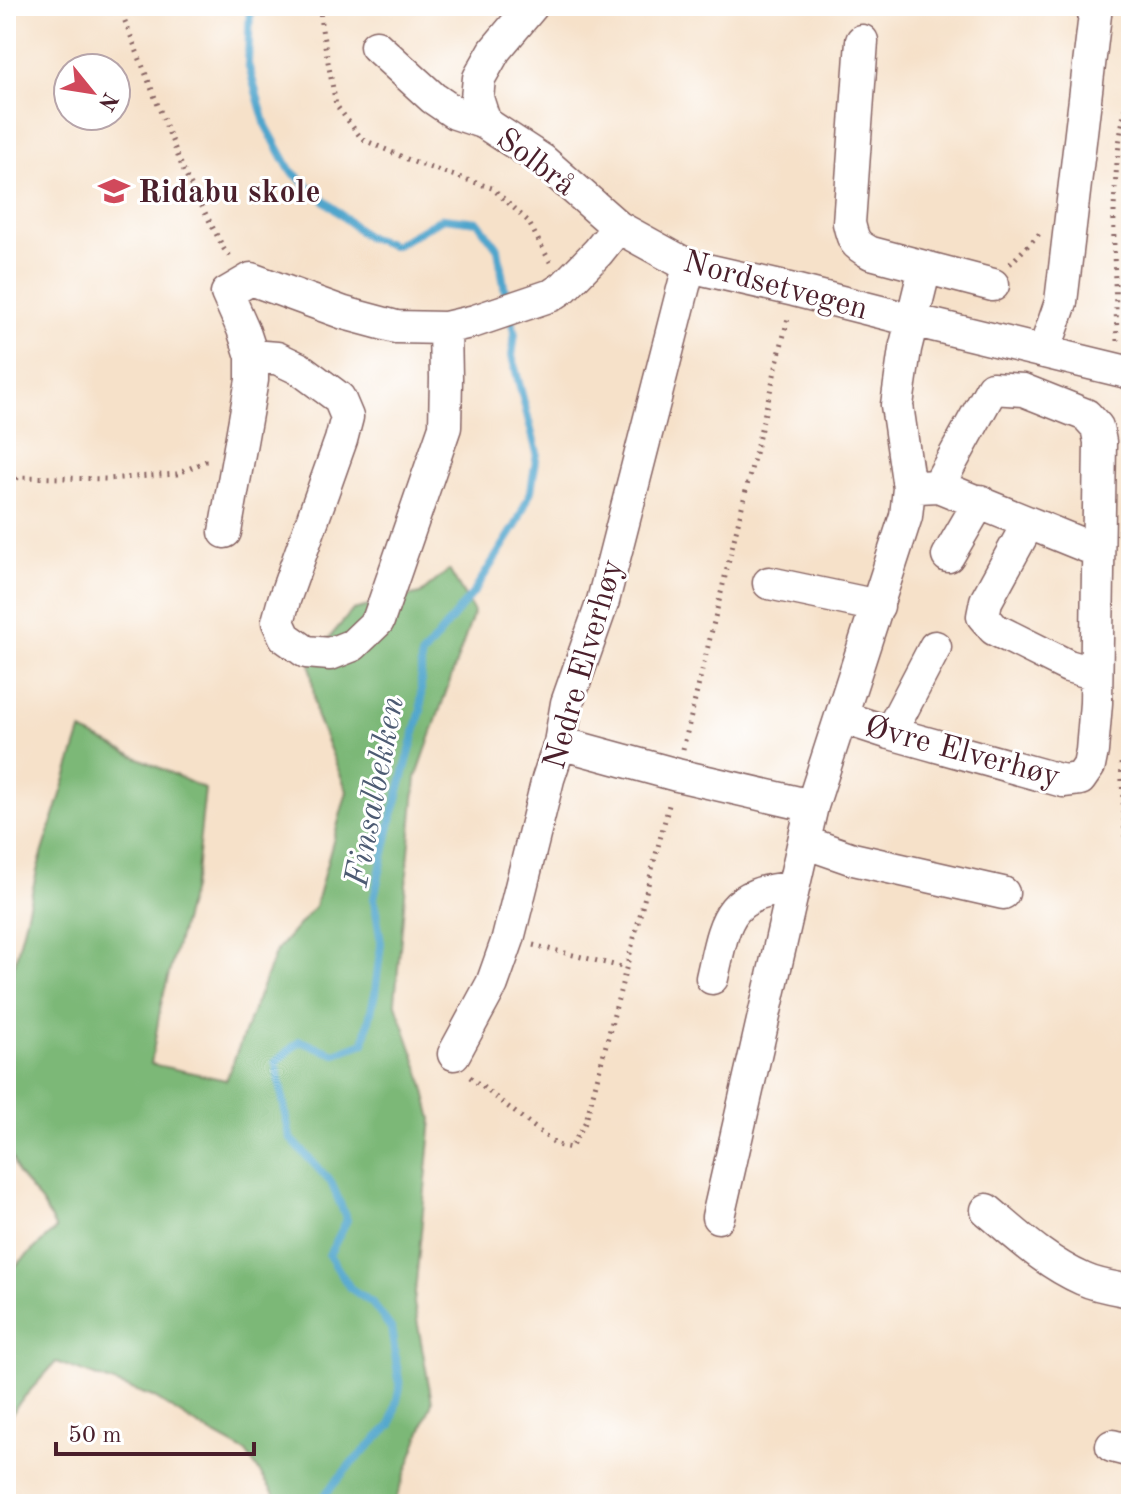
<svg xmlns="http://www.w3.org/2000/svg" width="1137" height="1510" font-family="'Old Standard TT',serif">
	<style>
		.forest { fill: #7cb877; stroke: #636c51; stroke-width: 2 }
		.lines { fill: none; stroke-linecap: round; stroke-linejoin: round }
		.stream { stroke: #50a5cc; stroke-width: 8 }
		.minor-casing { stroke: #866362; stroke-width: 35 }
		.path { stroke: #866362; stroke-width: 5; stroke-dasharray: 2 6; stroke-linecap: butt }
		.minor { stroke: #fff; stroke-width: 32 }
		.labels { text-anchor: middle; stroke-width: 6; stroke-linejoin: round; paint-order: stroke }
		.street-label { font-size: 32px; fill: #4a1f2b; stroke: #fff }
		.poi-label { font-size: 32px; font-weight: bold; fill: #4a1f2b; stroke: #fff; text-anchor: start }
		.water-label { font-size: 34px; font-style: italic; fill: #4d5b73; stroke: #fff }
	</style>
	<rect width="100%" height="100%" fill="#fff"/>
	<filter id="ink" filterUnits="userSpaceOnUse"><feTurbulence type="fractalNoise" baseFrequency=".0125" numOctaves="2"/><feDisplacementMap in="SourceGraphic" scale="16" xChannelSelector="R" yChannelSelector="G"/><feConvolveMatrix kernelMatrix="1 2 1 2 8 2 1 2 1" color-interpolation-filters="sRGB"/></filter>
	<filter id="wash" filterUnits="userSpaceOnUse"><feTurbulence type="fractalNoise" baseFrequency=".006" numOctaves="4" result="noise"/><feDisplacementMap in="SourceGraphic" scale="32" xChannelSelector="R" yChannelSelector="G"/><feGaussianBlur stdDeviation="1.8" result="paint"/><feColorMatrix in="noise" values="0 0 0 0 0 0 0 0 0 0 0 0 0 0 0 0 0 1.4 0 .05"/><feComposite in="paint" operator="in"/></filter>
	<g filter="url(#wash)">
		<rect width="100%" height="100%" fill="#f6e1c9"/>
		<!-- forest -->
		<path class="forest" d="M449 570 474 612 416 778 395 1001 421 1075 432 1119 414 1303 432 1402 394 1504H281L246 1452 200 1427 153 1397 56 1362 17 1405 6 1427V1283L11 1270 56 1229 42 1203 18 1174 6 1141V1007L8 992 38 867 81 731 205 789 196 873 161 1004 151 1064 226 1080 276 951 315 906 347 791 316 715 310 660 353 610 420 594Z"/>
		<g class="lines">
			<!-- stream -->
			<path class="stream" d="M250 6 248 64 266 126 290 170 365 236 394 246 443 218 478 222 498 249 507 304
				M317 1504 350 1465 391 1425 400 1387 391 1328 372 1303 350 1288 329 1255 347 1220 331 1182 290 1138 276 1062 300 1041 335 1054 364 1043 375 993 381 943 374 898 391 821 421 710V657L473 593 516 525 531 491 537 453 512 356 515 333 510 318"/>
		</g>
	</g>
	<g filter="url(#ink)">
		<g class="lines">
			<defs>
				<path id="minor" d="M532 6 495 50 479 78 477 98 485 123 543 161 618 227
					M862 41 849 223C853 241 855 245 871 253L993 285
					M376 46 433 98 455 113 485 123
					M1044 352 1061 302 1096 6
					M252 356 277 358 300 369 339 398 347 417 341 440 284 600 278 622 285 637 306 652 330 654 353 645 378 621 445 427 446 378 445 328
					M918 487 938 486 1098 551
					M1028 524 986 601 983 616 994 629 1068 666 1096 674
					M225 532 252 380V356L243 329 227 293 251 279 344 313 396 327 445 328 475 321 552 295 564 287 598 252 618 227 689 266 794 290 912 320 1131 373
					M948 556 980 501
					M769 583 878 606
					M841 717 890 733 1063 781 1080 779 1089 766 1092 751 1096 703 1100 442 1097 427 1086 415 1023 390 992 388 938 486
					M890 733 935 647
					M560 743 677 775 812 806
					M804 842 853 859 1003 893
					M712 978C725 921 726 892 793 888
					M454 1054 492 984 508 939 548 779 560 743 567 703 603 601 689 266
					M987 1210C1017 1235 1046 1263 1083 1279 1098 1286 1115 1288 1131 1291
					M718 1217 812 806 906 516 909 488 897 405 905 349 925 268
					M1112 1446 1131 1451"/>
			</defs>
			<!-- minor casing -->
			<use href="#minor" class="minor-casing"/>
			<!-- path -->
			<path class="path" d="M119 6 185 174 224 249 233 260
				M320 6 321 24 336 105 362 139 416 163 492 188 528 221 550 262
				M1010 264 1039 234
				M1117 341C1116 287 1111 231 1116 176 1118 143 1124 111 1131 79
				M6 491 18 477 107 479 177 474 206 461H211
				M683 749 788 318
				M1121 763 1131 942
				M533 945 626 968
				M470 1077 557 1145 571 1148 586 1121 670 801"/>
			<!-- minor -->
			<use href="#minor" class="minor"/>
		</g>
	</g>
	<!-- icons -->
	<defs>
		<symbol id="school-bare" viewBox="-9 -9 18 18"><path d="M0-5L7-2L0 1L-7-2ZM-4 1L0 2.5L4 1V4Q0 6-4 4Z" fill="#d1495b" stroke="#fff" stroke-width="2.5" paint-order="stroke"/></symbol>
	</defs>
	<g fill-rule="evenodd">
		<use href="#school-bare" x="92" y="169" width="44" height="44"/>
	</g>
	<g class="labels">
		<!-- street labels -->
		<g class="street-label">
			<text transform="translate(537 161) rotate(37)" y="11">Solbrå</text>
			<text transform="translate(776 284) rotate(15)" y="11">Nordsetvegen</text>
			<text transform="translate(582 664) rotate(-74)" y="11">Nedre Elverhøy</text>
			<text transform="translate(963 750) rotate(15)" y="11">Øvre Elverhøy</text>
		</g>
		<!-- poi labels -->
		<g class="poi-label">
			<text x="138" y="202">Ridabu skole</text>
		</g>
		<!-- water labels -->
		<g class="water-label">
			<text transform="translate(373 791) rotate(-79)" y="12">Finsalbekken</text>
		</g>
	</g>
	<!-- margin -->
	<rect width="1137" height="1510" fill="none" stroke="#fff" stroke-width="32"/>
	<!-- north arrow -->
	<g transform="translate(92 92) rotate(120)"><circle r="38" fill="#ffffff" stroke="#b7a5aa" stroke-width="2"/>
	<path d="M0-6L14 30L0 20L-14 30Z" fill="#d1495b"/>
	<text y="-12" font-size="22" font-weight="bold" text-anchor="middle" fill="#4a1f2b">N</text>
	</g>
	<!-- scale -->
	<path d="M56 1442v12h198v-12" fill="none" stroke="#4a1f2b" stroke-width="4"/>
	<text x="68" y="1442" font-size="24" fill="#4a1f2b" stroke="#ffffff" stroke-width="6" paint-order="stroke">50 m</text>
</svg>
